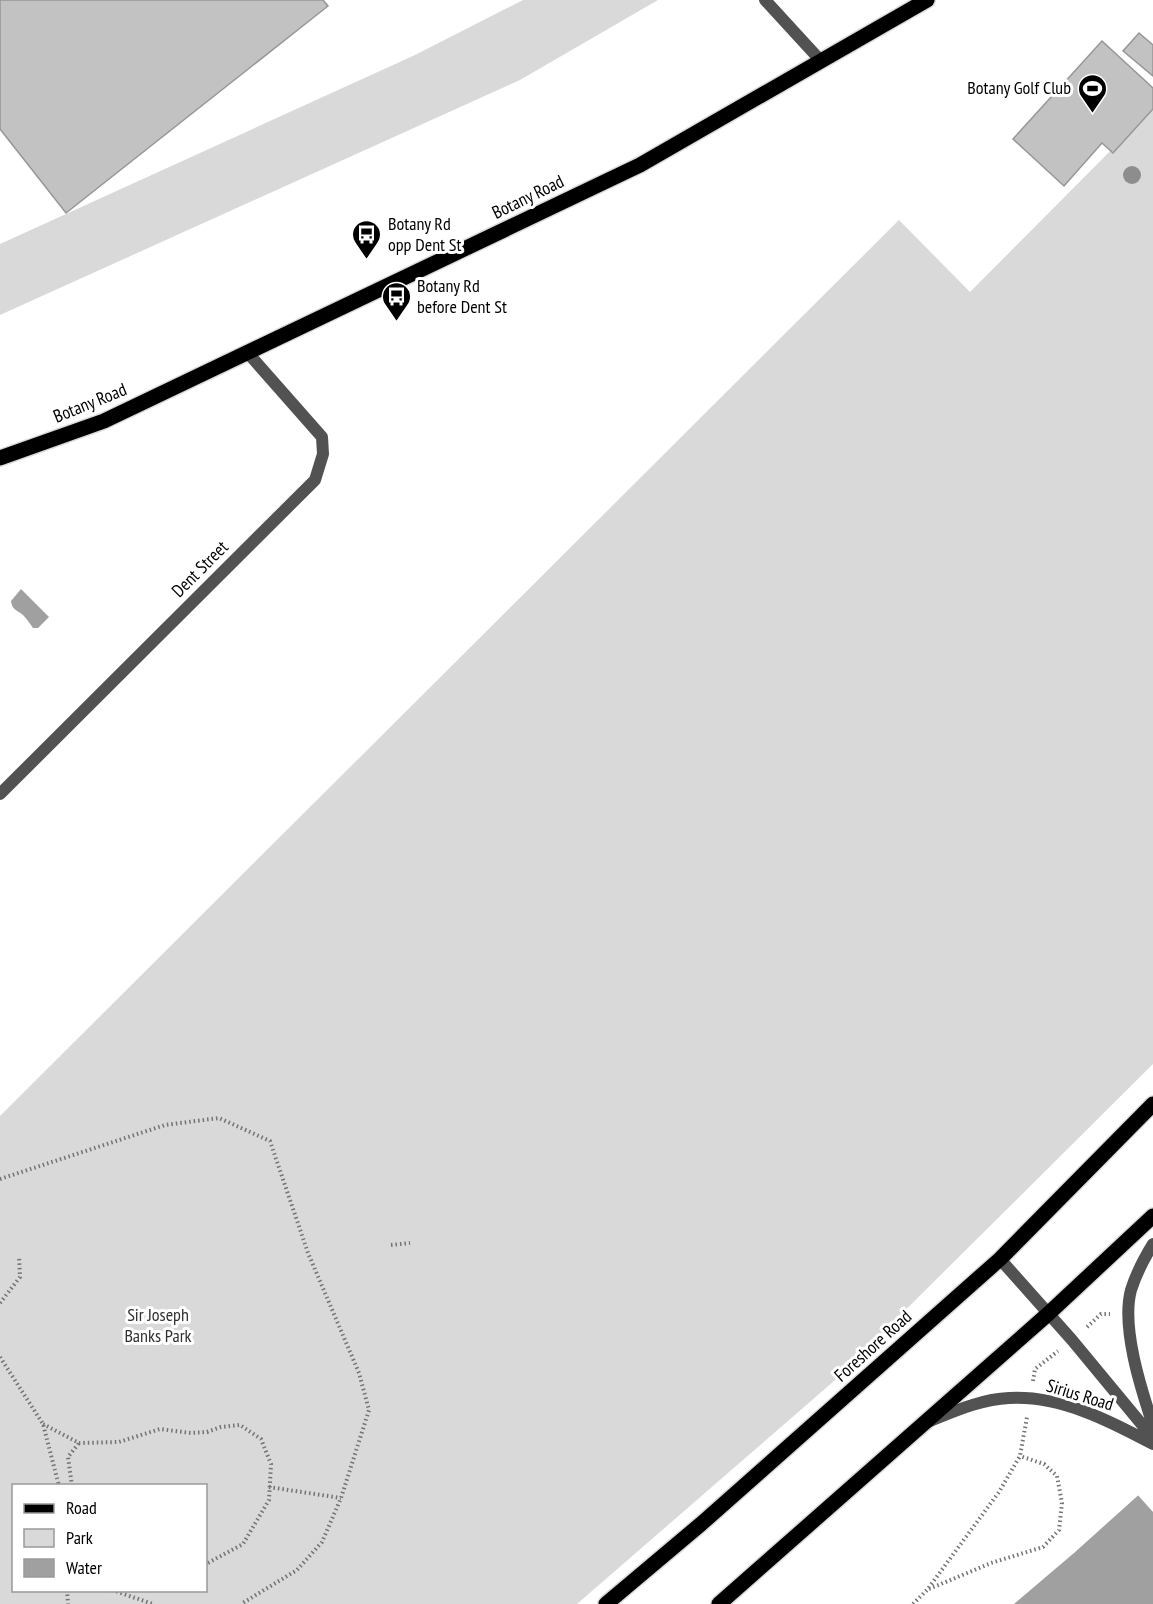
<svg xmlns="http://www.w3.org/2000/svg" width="1153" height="1604" font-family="'PT Sans Narrow',sans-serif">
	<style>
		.green { fill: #d9d9d9; fill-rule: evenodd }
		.water { fill: #a0a0a0 }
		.pier { fill: #fff }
		.building { fill: #c2c2c2; stroke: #969696; stroke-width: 1.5 }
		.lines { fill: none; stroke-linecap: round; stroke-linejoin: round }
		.primary-casing { stroke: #dbdbdb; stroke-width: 18 }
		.path { stroke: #747474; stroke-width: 4; stroke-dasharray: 1.5 3; stroke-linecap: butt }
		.street { stroke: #525252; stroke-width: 12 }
		.primary { stroke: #000; stroke-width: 15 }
		.tree { fill: #8d8d8d }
		.labels { text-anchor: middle; stroke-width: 6; stroke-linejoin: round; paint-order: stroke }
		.poi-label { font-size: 18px; fill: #000; stroke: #fff; text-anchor: start }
		.street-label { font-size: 18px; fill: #000; stroke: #fff }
		.park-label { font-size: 18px; fill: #303030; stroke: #fff }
	</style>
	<rect width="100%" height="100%" fill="#fff"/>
	<!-- green -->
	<path class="green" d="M523 0H658L520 80 0 315V244L415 55Z
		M1153 108V1064L834 1381 577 1604H0V1116L899 220 970 292ZM14 1486H206V1590H14Z"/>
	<!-- water -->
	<path class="water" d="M21 589 49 617 38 628H33C30 624 27 619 23 615 17 610 12 610 11 601Z
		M1153 1482V1604H1014L1074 1553Z"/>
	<!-- pier -->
	<path class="pier" d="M1153 1479V1512L1136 1493Z"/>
	<!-- building -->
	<path class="building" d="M0 0H323L328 6 66 213 0 129Z
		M1139 33 1153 45V76L1123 51Z
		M1102 41 1153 88V109L1113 153 1102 143 1064 186 1013 139Z"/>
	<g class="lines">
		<defs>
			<path id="primary" d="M0 458 104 421 640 165 927 0
				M606 1604 701 1524 1000 1259 1153 1104
				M719 1604 1048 1314 1153 1216"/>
		</defs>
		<!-- primary casing -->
		<use href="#primary" class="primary-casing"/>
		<!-- path -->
		<path class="path" d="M0 1179 165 1125 219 1118 270 1141 308 1253 359 1373 369 1410 341 1498 322 1542 297 1570 241 1604
			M391 1245 410 1243
			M0 1303 20 1277 19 1256
			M1087 1327 1101 1314H1110
			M0 1357 43 1424 59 1486
			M1033 1381 1035 1369 1058 1351
			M43 1424 79 1443 119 1442 160 1429 191 1433 207 1432 221 1427 240 1425 261 1439 271 1464 269 1500 243 1544 206 1564
			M72 1486 68 1457 79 1443
			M269 1487 341 1498
			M929 1589 991 1563 1043 1547 1059 1530 1062 1503 1057 1476 1044 1464 1020 1456
			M67 1590 68 1604
			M112 1590 153 1604
			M913 1604 927 1590 999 1492 1020 1456 1027 1417"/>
		<!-- street -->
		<path class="street" d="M765 0 821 61
			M0 794 315 480 323 454 322 437 248 353
			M1153 1244C1145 1257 1136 1274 1131 1290 1121 1327 1141 1389 1153 1425
			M1000 1259 1072 1340 1153 1438
			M930 1421C955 1411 982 1399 1009 1398 1060 1395 1110 1421 1153 1444"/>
		<!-- primary -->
		<use href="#primary" class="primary"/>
	</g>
	<!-- trees -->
	<circle class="tree" cx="1132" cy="175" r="9"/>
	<!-- icons -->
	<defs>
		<symbol id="stadium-pin" viewBox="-11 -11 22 30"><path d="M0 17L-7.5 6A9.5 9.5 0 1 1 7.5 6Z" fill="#000" stroke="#fff"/><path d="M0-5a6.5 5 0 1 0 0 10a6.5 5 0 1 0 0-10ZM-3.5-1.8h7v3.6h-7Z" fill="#fff"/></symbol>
		<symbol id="bus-pin" viewBox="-11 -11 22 30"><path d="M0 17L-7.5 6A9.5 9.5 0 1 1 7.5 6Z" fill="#000" stroke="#fff"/><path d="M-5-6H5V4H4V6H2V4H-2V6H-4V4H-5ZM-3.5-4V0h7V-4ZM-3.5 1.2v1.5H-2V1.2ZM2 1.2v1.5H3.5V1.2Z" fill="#fff"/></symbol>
	</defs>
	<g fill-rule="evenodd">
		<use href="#stadium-pin" x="1076" y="72" width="33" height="45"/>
		<use href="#bus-pin" x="350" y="218" width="33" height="45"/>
		<use href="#bus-pin" x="380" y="280" width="33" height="45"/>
	</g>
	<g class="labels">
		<!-- poi labels -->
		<g class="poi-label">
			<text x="1071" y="94" text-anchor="end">Botany Golf Club</text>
			<text x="388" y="230">Botany Rd<tspan x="388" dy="21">opp Dent St</tspan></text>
			<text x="417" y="292">Botany Rd<tspan x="417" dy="21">before Dent St</tspan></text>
		</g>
		<!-- street labels -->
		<g class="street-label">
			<text transform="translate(528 197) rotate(-26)" y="6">Botany Road</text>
			<text transform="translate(90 403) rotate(-22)" y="6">Botany Road</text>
			<text transform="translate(200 569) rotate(-45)" y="6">Dent Street</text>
			<text transform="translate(873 1346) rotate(-42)" y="6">Foreshore Road</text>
			<text transform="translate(1080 1395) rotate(17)" y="6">Sirius Road</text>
		</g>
		<!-- park labels -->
		<g class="park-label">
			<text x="158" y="1321">Sir Joseph<tspan x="158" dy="21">Banks Park</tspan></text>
		</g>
	</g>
	<!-- legend -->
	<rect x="12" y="1484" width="195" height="108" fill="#ffffff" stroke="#999999" stroke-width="1.5"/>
	<rect x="24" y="1504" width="30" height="9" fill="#000000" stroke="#999999" stroke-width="1.5"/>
	<text x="66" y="1514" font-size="18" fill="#000000">Road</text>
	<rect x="24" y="1529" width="30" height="18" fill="#d9d9d9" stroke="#999999" stroke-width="1.5"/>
	<text x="66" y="1544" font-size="18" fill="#000000">Park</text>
	<rect x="24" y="1559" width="30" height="18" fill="#a0a0a0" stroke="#999999" stroke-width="1.5"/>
	<text x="66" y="1574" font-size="18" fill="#000000">Water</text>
</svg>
